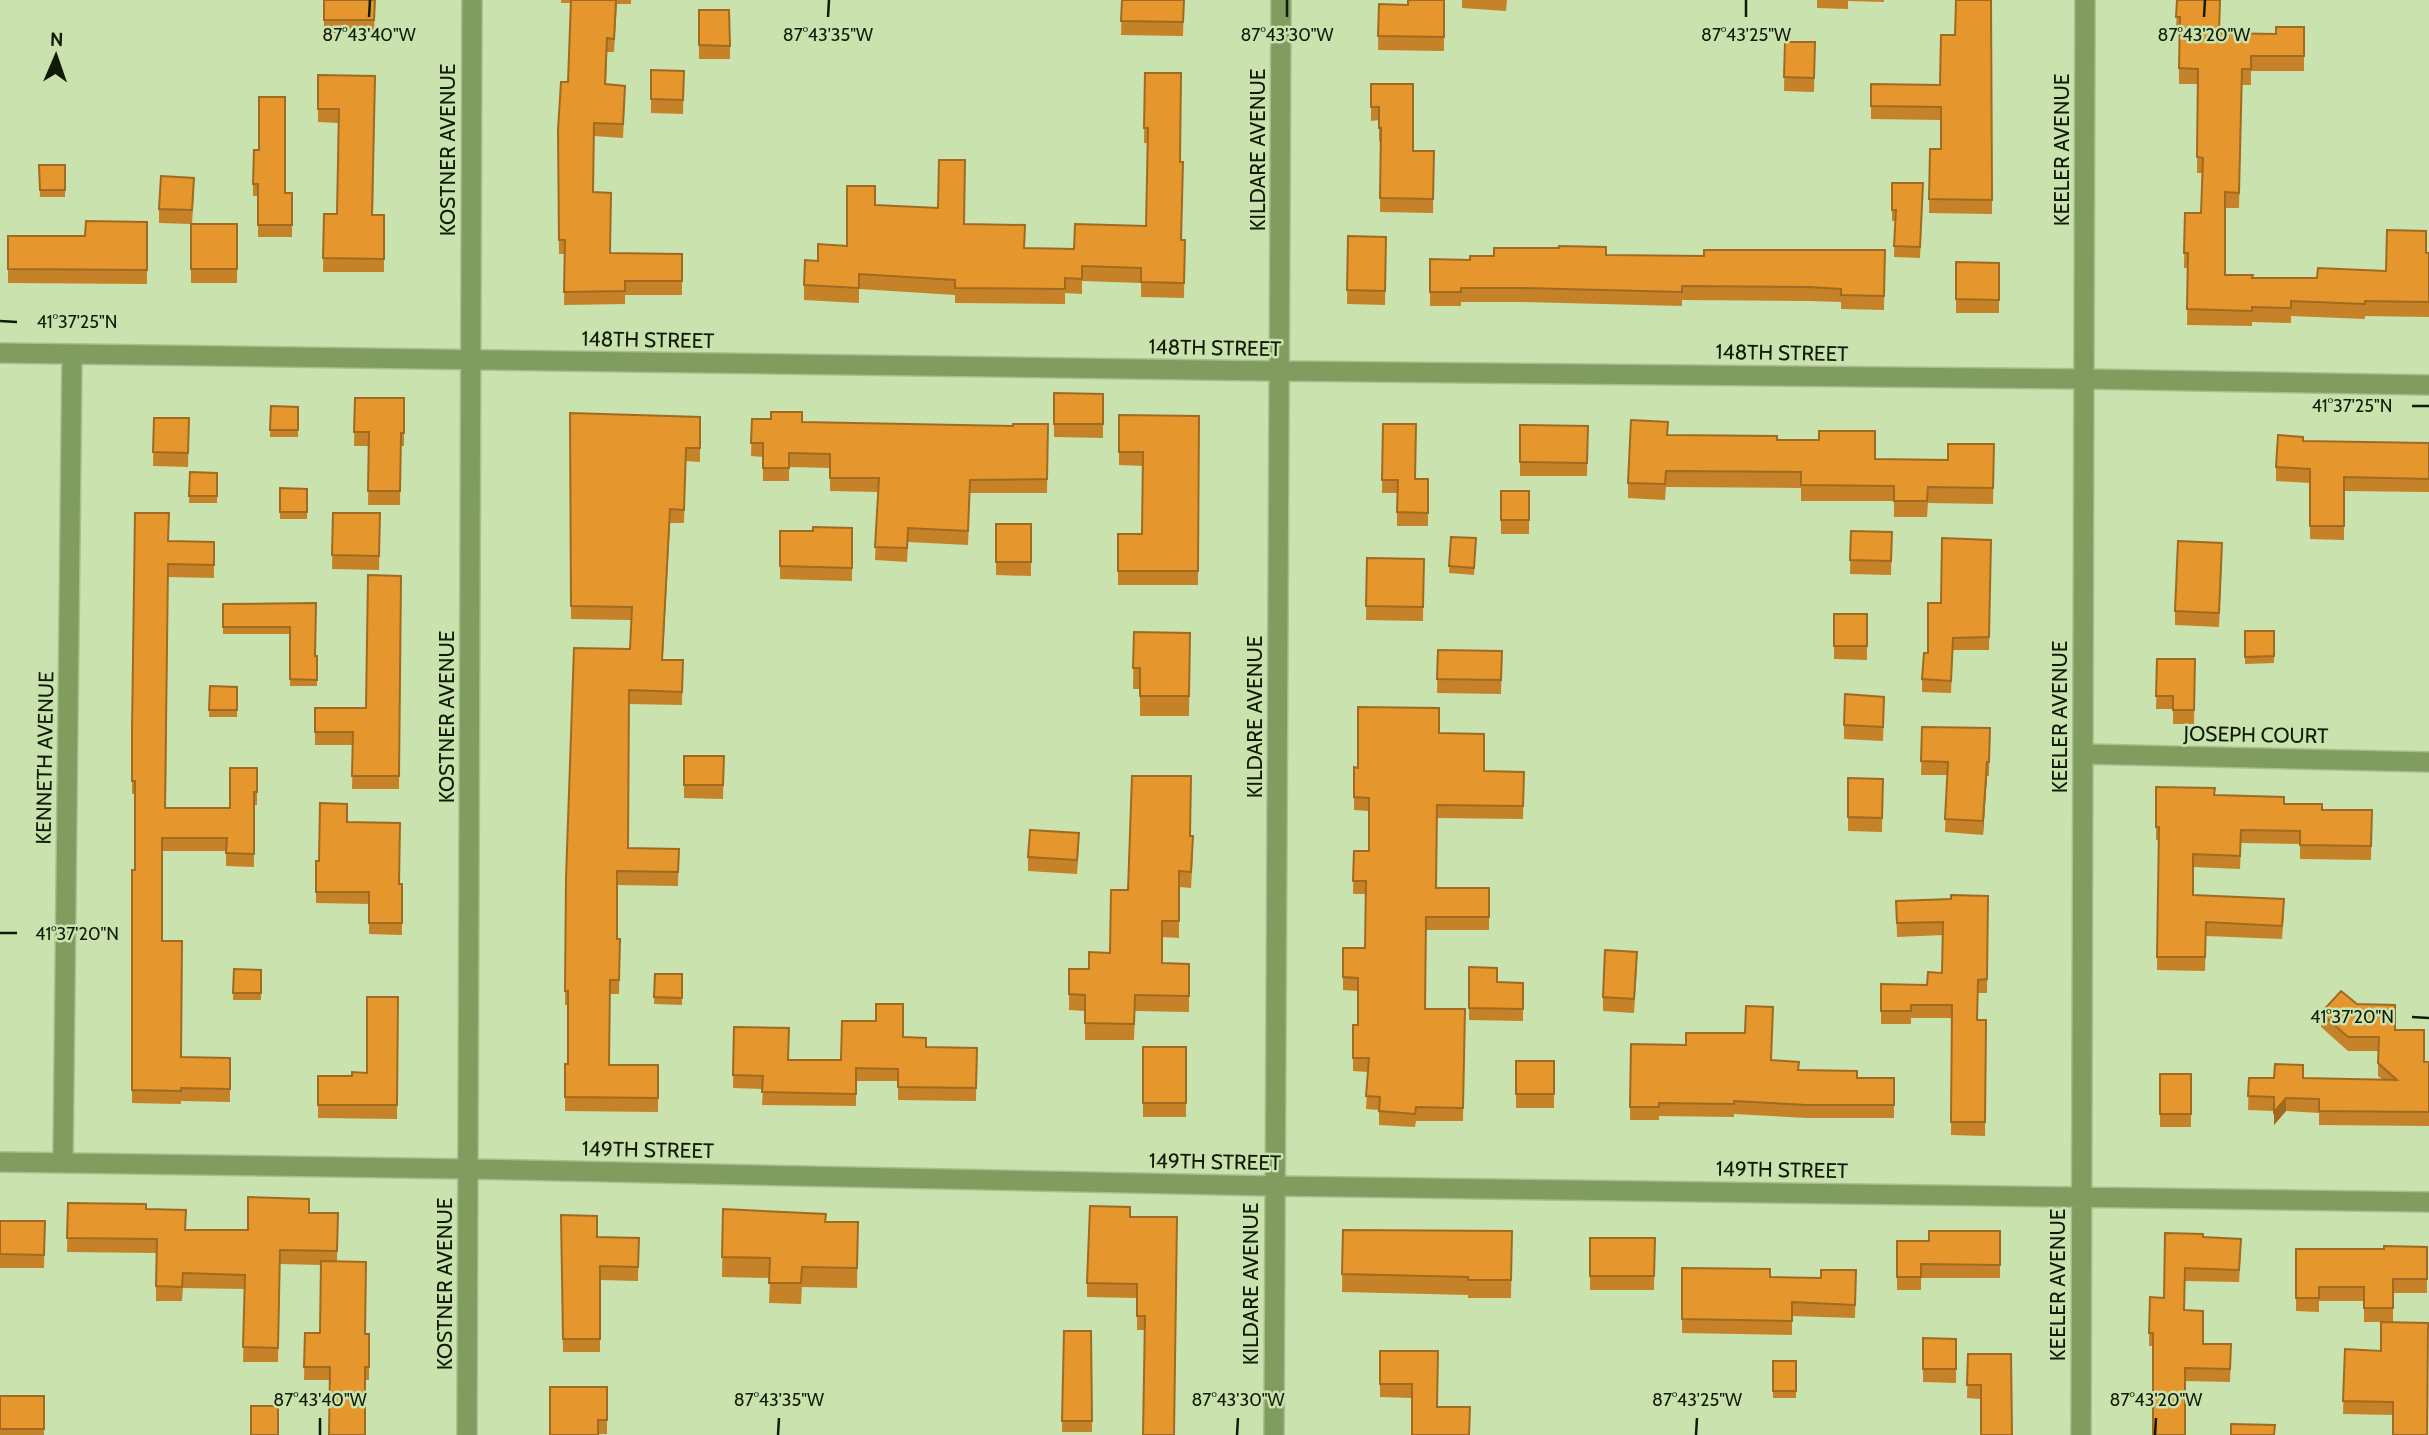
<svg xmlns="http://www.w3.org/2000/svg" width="2429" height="1435" font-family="Cabin,sans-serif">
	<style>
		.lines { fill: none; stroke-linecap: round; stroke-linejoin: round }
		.minor-casing { stroke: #a8be90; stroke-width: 22 }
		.minor { stroke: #809d5f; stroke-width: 19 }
		.wall { fill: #c58228 }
		.shaded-wall { fill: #a06a20 }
		.building { fill: #e5972e; stroke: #a06a20; stroke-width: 2 }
		.ticks { fill: none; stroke: #121b08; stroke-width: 2.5 }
		.labels { text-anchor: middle; stroke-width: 5; stroke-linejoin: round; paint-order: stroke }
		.street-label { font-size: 21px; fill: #121b08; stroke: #c9e2ae }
		.ticks-label { font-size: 18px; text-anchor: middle; fill: #121b08; stroke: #c9e2ae; stroke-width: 5; stroke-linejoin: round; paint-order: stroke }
	</style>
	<rect width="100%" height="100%" fill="#c9e2ae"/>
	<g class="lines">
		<defs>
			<path id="minor" d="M0 353 1280 371 2085 379 2429 385
				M2083 754 2429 762
				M0 1162 469 1169 1274 1186 2429 1202
				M63 1162 72 354
				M467 1435 472 0
				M1274 1435 1281 0
				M2081 1435 2085 0"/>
		</defs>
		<!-- minor casing -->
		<use href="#minor" class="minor-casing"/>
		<!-- minor -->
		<use href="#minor" class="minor"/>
	</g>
	<!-- wall -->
	<path class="wall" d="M324 0H375L374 34 324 33Z
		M561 0H631V4H617L614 52H607L606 85 625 99 623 138 594 136 593 192 610 253 682 254V295H625V304L564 305 565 254H559L558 130 568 82 571 3H561Z
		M1122 0H1184L1183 36 1121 35Z
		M1444 0V51L1378 50 1379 4 1408 5Z
		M1462 0H1507L1506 11 1462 8Z
		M1817 0H1884V2L1848 1V9L1817 8Z
		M2177 0 2220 34H2276L2304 27V71H2251V85H2242L2239 208H2225V275L2252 278H2317L2386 271 2426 253H2429V317L2365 316V319L2291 316V323L2252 322V326L2187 325 2188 268H2184L2185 213H2201L2202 173H2197L2198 84H2179V32H2176Z
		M699 10 730 46V59H699Z
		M1785 42H1815L1814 92 1784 91Z
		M651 70 684 71 683 114 651 113Z
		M1145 73 1180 162 1182 240H1185L1184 298 1141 297V283L1082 281V294L1065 293V304L955 303V295L859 289V303L804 300V285L818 261 847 246 875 205 964 224 1025 248 1074 249 1146 226 1147 143H1144Z
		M318 75 375 76 373 215H384V272H323L324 214H337L338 123 318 122Z
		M1371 84 1413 151H1434L1433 213 1380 212 1381 141H1379V120L1371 121Z
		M1871 84 1940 85 1992 200V214L1929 213 1930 149H1941V120L1871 119Z
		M259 150 285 193H292V237H258V196H253V184Z
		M39 165H65V197H40Z
		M1892 183 1923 193 1920 258 1894 257 1895 221H1892Z
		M194 192 192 224H237V283H191V224L159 223V209Z
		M147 222V284L8 283V236H85Z
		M1348 236 1386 237 1385 305 1347 304Z
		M1885 250 1884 310 1841 309V302L1809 301 1682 300V306L1520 302H1461V306H1430V259L1470 260 1606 255 1704 256Z
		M1956 262 1999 263V313H1956Z
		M1054 393 1103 394V438L1054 437Z
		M355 398H404V446H401L400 505H368L369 446H354Z
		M271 406 298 407V437H270Z
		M570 413 700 430V462L686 461 684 523H670L662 660H683L682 705 629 704 628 848 679 849 678 886 617 885V939H620L619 994H610L609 1065H658V1112L565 1111V1064H568V1005H565L566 879 630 649 631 620 571 619Z
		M1119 415 1199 416 1198 585H1118V534H1142L1143 466 1119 465Z
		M154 418H189L188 467 153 466Z
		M752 419 802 422 1013 426 1048 424 1047 493H970L968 545 908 542 907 562 875 560 878 492 830 491V468L789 467V481H763V457L751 456Z
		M1383 424 1415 479H1428V526H1397V493H1382Z
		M1520 425 1588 426 1587 476H1520Z
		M1668 435 1777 440 1875 459 1948 460 1994 444 1993 504 1928 503 1927 517H1894V501H1801V488L1666 487 1665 500 1628 498V483Z
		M2303 441 2429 443V492L2344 491V540L2310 539V483L2276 481V467Z
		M190 472 217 473V503H189Z
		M280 488 307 489V519H280Z
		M1501 491H1529V534H1501Z
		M333 513H380L379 570 332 569Z
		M996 524H1031V576L996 575Z
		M852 528V581L780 579V531H813Z
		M1851 531 1892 532 1891 575 1850 574Z
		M1451 537 1476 538 1474 575 1449 573Z
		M1991 540 1989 650H1953L1951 693 1922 692V679L1941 603Z
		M169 541 214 542V578L168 577 166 808H230L257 768V805H254V867L226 866V851H162V941L182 1057 230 1058V1102L181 1101V1104L132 1103V870H135V794H132V730Z
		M2222 557 2219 627 2175 625V611Z
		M1367 558 1424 559 1423 621 1366 620Z
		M401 576 399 789H352L353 745H315V708H366Z
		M316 603 315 656H317V686H290V634H223V604Z
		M1834 614H1867V660L1834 659Z
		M2245 631H2274V663L2245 664Z
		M1134 632 1190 633 1189 716H1140V689H1133Z
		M1438 650 1502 651 1501 694 1437 693Z
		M2157 659H2195L2194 724H2173V709H2156Z
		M210 686 237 687V717H209Z
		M1884 710 1883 741 1844 739V725Z
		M1922 727 1990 728 1989 776H1987L1983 835 1945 832 1947 775H1921Z
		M1439 733 1484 771 1524 772 1523 819 1437 818 1436 888H1489V930H1426L1425 1009H1465L1463 1121H1416L1415 1127 1379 1125V1110L1366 1109 1368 1072 1353 1071V1025H1358V991L1343 990V948H1365L1366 894H1353L1354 851H1369V811L1354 810V767L1358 768Z
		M684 756H724L723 799 684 798Z
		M1848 778 1883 779 1882 832 1848 831Z
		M2156 787 2322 810H2372L2371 860 2300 859V844L2241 843 2240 869 2193 867V895L2284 912 2282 939 2206 936 2205 971 2157 970 2159 840H2156Z
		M347 822 399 884H402V935L369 934V904L316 903V861H319Z
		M1079 847 1077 874 1028 871V857Z
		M1193 852 1191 888 1179 887V938L1162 937V963L1189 964V1012L1135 1011 1134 1040H1085V1011L1069 1010V969H1089L1110 953 1128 890Z
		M1988 896 1987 993H1978L1977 1020H1986L1985 1136 1951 1135 1952 1018H1911V1024H1881V984L1927 985 1942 973 1943 935 1897 937 1896 901 1951 899Z
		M1637 965 1634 1013 1603 1011V997Z
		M1469 967 1497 982 1523 983V1021L1469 1020Z
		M234 969 261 970V1000H233Z
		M655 974H682V1005L654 1004Z
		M398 997 397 1119 318 1118V1076H352L367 1073Z
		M2357 1004 2395 1030 2424 1062H2429V1126L2319 1125V1113L2286 1111 2274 1125V1111L2248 1110 2249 1078 2382 1079 2378 1076V1051H2348L2321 1027V1013Z
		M1773 1020 1771 1060 1799 1070 1857 1078H1894V1118H1807L1734 1114V1117L1659 1116V1120H1630L1631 1044 1686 1045 1745 1033Z
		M734 1027 788 1060H841L903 1037 926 1047 977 1048 976 1101 898 1100V1081H856V1106L762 1105 763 1089 733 1088Z
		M1143 1047H1186V1117H1143Z
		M1516 1061H1554V1108H1516Z
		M2160 1074H2191V1127H2160Z
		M68 1203 186 1230H248L309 1213H338L337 1261 365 1334H369V1380H304L305 1333H320L321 1265 280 1264 278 1362H243L245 1289 183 1288 182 1301H156V1253L67 1252Z
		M723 1209 826 1222H858L857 1288 802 1287 801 1304 769 1303 770 1278 722 1277Z
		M561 1215 597 1237 639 1238 638 1281 600 1280V1352H563Z
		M1130 1217H1177L1144 1330H1137V1298L1087 1297V1283Z
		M0 1221H45L44 1268H0Z
		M1343 1230 1512 1231 1511 1298H1468V1295L1342 1292Z
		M2000 1231V1278H1921V1290H1897V1241H1929Z
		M2203 1237 2241 1252 2239 1282 2185 1281V1310L2203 1344 2231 1357 2230 1382 2185 1381 2153 1346H2149L2150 1297 2164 1298Z
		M1590 1238H1655L1654 1290H1590Z
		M2427 1247V1293H2393V1415L2343 1414 2345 1349 2381 1351V1322H2364V1301H2319V1312L2296 1311V1249H2384Z
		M1682 1268 1770 1277 1821 1278 1856 1270 1855 1318 1792 1316V1335L1682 1333Z
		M1064 1331H1091L1092 1432H1062Z
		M1923 1338 1956 1339V1383L1923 1382Z
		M1380 1351H1438L1412 1398 1380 1397Z
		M1968 1354H2011L1981 1399 1967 1398Z
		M1773 1361H1796V1398H1773Z
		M607 1387V1434L550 1435Z
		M0 1396H44V1435H0Z"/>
	<!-- shaded-wall -->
	<path class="shaded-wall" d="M670 509V523L662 673V660Z
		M1987 762V776L1983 835V821Z
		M2286 1098V1111L2274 1125V1112Z"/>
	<!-- building -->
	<path class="building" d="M324 0H375L374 20H324Z
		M571 0H616L614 39 607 38 605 84 625 86 623 124 594 123 593 192 611 193 610 253 682 254V281H625V291L564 292 565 240H559L558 130 561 82H568Z
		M1122 0H1184L1183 22 1121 21Z
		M1408 0H1444V37L1378 36 1379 4 1408 5Z
		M1956 0H1991L1992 200 1929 199 1930 149H1941V107L1871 106V84L1940 85 1941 35H1955Z
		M2177 0H2220L2219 33 2276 34V27H2304V56H2251V69H2242L2239 193 2225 192V275H2253L2252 278H2317L2318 268 2386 271 2387 230 2426 231V253H2429V302L2365 301V304L2291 301V308L2252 307V311L2187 309 2188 253H2184L2185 213H2201L2203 158 2197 157 2198 69 2179 68 2180 17H2176Z
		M699 10H729L730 46 699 45Z
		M1785 42H1815L1814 78 1784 77Z
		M651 70 684 71 683 100 651 99Z
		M1145 73H1181L1180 162H1183L1181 240H1185L1184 283 1141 282V268L1082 266V279L1065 278V289L955 288V280L859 274V288L804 285 805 260 818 261V244L847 246V186H875V205L938 208 939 160H965L964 224 1025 225 1024 248 1074 249 1075 224 1146 226 1148 128H1144Z
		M318 75 375 76 372 215H384V259L323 258 324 214H337L339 109H318Z
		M1371 84H1413V151H1434L1433 199 1380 198 1381 128H1379V107H1371Z
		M259 97H285V193H292V225H258V184H253L254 150H259Z
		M39 165H65V190H40Z
		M161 176 194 178 192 210 159 209Z
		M1892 183H1923L1920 247 1894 246 1896 210H1892Z
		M86 221 147 222V270L8 269V236H85Z
		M191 224H237V269H191Z
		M1348 236 1386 237 1385 291 1347 290Z
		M1559 246 1606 247V255L1704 256V250H1885L1884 296 1841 295V289L1809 287 1682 286V292L1520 288H1461V292H1430V259L1470 260V256H1494V248H1559Z
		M1956 262 1999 263V300L1956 299Z
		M1054 393 1103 394V424H1054Z
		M355 398H404V433H401L400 491H368L369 432H354Z
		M271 406 298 407V430H270Z
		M771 412H802V422L1013 426V424H1048L1047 479 970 480 968 531 908 528 907 548 875 547 879 478H830V454L789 453V468H763V443H751L752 419H771Z
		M570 413 700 417V448H686L684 510 670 509 662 660H683L682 692 629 690 628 848 679 849 678 872 617 871V939H620L619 980H610L609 1065H658V1098L565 1097V1064H568V991H565L566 879 574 648 630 649 632 607 571 606Z
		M1119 415 1199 416 1198 571H1118V534H1142L1143 452H1119Z
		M154 418H189L188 453 153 452Z
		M1631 420 1668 422 1667 435 1777 436V440H1819V431H1875V459L1948 460V444H1994L1993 488 1928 487 1927 501H1894V486L1801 485V472L1666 471 1665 484 1628 483Z
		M1383 424H1416L1415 479H1428V513L1397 512 1398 480H1382Z
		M1520 425 1588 426 1587 463 1520 462Z
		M2278 435 2303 437V441L2429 443V479L2344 477V526H2310V469L2276 467Z
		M190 472 217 473V496H189Z
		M280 488 307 489V512H280Z
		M1501 491H1529V520H1501Z
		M135 513H169L168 541 214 542V565L168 564 165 808H230V768H257V792H254V854L226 853 227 838H162V941H182L181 1057 230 1058V1089L181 1088V1091L132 1090V870H135V781H132V730Z
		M333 513H380L379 556 332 555Z
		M996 524H1031V562H996Z
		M813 527 852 528V568L780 566V531H813Z
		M1851 531 1892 532 1891 561 1850 560Z
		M1451 537 1476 538 1474 568 1449 566Z
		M1942 538 1991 540 1989 637 1953 638 1951 681 1922 679 1924 653H1928V603H1941Z
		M2178 541 2222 543 2219 613 2175 611Z
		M1367 558 1424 559 1423 607 1366 606Z
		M368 575 401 576 399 776H352L353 732H315V708H366Z
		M316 603 315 656H317V680L290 679V627H223V604Z
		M1834 614H1867V646H1834Z
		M2245 631H2274V656L2245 657Z
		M1134 632 1190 633 1189 696H1140V668H1133Z
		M1438 650 1502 651 1501 680 1437 679Z
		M2157 659H2195L2194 710H2173V696H2156Z
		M210 686 237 687V710H209Z
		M1845 694 1884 697 1883 727 1844 725Z
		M1358 707 1439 708V733L1484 734V771L1524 772 1523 806 1437 805 1436 888H1489V917H1426L1425 1009H1465L1463 1108 1416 1107 1415 1114 1379 1111 1380 1097 1366 1096 1369 1058H1353V1025H1358V978L1343 977V948H1365L1366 881H1353L1354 851H1369V798L1354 797V767L1358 768Z
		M1922 727 1990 728 1989 762H1987L1983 821 1945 819 1948 762 1921 761Z
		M684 756H724L723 785H684Z
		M1132 776H1191L1190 836H1193L1191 872 1179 871V921H1162V963L1189 964V996L1135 995 1134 1024 1085 1023V995L1069 994V969H1089V952L1110 953 1111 890H1128Z
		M1848 778 1883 779 1882 818 1848 817Z
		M2156 787 2215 788 2214 795 2284 797V804H2322V810H2372L2371 846 2300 845V831L2241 830 2240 856 2193 854V895L2284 899 2282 926 2206 922 2205 957H2157L2159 827H2156Z
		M320 803 347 804V822L400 823 399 884H402V923H369V892H316V861H319Z
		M1030 830 1079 833 1077 860 1028 857Z
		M1951 895 1988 896 1987 979 1978 980 1977 1020H1986L1985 1122H1951L1952 1005H1911V1011H1881V984L1927 985 1928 972 1942 973 1943 922 1897 923 1896 901 1951 899Z
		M1605 950 1637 952 1634 999 1603 997Z
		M1469 967 1497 968V982L1523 983V1009L1469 1008Z
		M234 969 261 970V993H233Z
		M655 974H682V998L654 997Z
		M2341 991 2357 1004 2395 1005V1030H2424V1062H2429V1112L2319 1111V1099L2286 1098 2274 1112V1097L2248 1096 2249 1078H2274L2275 1064 2303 1065V1078L2397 1080 2378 1063 2379 1037H2348L2321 1013Z
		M367 997H398L397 1105H318V1076H352V1072L367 1073Z
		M876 1004H903V1037L926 1038V1047L977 1048 976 1088 898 1087V1069L856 1068V1094L762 1092 763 1076 733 1075 734 1027 789 1028 788 1060H841L842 1021H876Z
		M1746 1006 1773 1007 1771 1060 1799 1062 1798 1070 1857 1071V1078H1894V1105H1807L1734 1101V1104L1659 1103V1107H1630L1631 1044 1686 1045V1033H1745Z
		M1143 1047H1186V1103H1143Z
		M1516 1061H1554V1094H1516Z
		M2160 1074H2191V1114H2160Z
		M248 1197 309 1199V1213H338L337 1251 280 1250 278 1348 243 1347 245 1275 183 1273 182 1287 156 1286 157 1239 67 1238 68 1203 146 1204V1209L186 1210 185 1230H248Z
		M1090 1206 1130 1207V1217H1177L1174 1435H1143L1145 1316H1137V1284L1087 1283Z
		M723 1209 826 1214 825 1222H858L857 1268 802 1267 801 1283H769L770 1258 722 1257Z
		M561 1215 597 1216V1237L639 1238 638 1267 600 1266V1339H563Z
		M0 1221H45L44 1255 0 1254Z
		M1343 1230 1512 1231 1511 1280H1468V1277L1342 1274Z
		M1929 1231H2000V1265L1921 1264V1277H1897V1241H1929Z
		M2165 1233 2203 1234V1237L2241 1239 2239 1270 2185 1268 2184 1310 2203 1311V1344H2231L2230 1369 2185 1368V1435H2153V1333H2149L2150 1297 2164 1298Z
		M1590 1238H1655L1654 1276H1590Z
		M2384 1246 2427 1247V1279H2393V1308H2364V1287H2319V1298H2296V1249H2384Z
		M321 1261 366 1262 365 1334H369V1367H365V1435H329L330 1367H304L305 1333H320Z
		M1682 1268 1770 1269V1277L1821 1278V1270H1856L1855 1305 1792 1302V1321L1682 1319Z
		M2381 1322 2428 1323 2427 1435H2393V1402L2343 1401 2345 1349 2381 1351Z
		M1064 1331H1091L1092 1421H1062Z
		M1923 1338 1956 1339V1369H1923Z
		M1380 1351H1438L1437 1407H1470L1469 1435H1412V1384H1380Z
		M1968 1354H2011L2012 1435H1981V1385H1967Z
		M1773 1361H1796V1391H1773Z
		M550 1387H607V1420H598V1435H550Z
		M0 1396H44V1429H0Z
		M251 1406H278V1435H251Z
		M2231 1424 2275 1425 2274 1435H2231Z"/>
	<!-- ticks -->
	<path class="ticks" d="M369 17 370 0M828 17 829 0M1287 17V0M1746 17V0M2204 17 2205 0M0 321 17 322M2412 406H2429M0 933H17M2412 1017 2429 1018M320 1435V1418M778 1435 779 1418M1237 1435 1238 1418M1696 1435 1697 1418M2155 1435 2156 1418"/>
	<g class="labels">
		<!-- street labels -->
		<g class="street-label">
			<text transform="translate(448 150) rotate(-90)" y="7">KOSTNER AVENUE</text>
			<text transform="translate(1258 150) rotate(-90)" y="7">KILDARE AVENUE</text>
			<text transform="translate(2062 150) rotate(-90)" y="7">KEELER AVENUE</text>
			<text transform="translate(648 340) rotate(1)" y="7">148TH STREET</text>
			<text transform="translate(1215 348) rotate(1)" y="7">148TH STREET</text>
			<text transform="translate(1782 353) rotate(1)" y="7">148TH STREET</text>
			<text transform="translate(447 717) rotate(-90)" y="7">KOSTNER AVENUE</text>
			<text transform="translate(1255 717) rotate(-90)" y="7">KILDARE AVENUE</text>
			<text transform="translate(2060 717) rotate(-90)" y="7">KEELER AVENUE</text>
			<text transform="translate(2256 735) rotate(1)" y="7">JOSEPH COURT</text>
			<text transform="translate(45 758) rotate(-89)" y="7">KENNETH AVENUE</text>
			<text transform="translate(648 1150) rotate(1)" y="7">149TH STREET</text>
			<text transform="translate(1215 1162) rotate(1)" y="7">149TH STREET</text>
			<text transform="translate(1782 1170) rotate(1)" y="7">149TH STREET</text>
			<text transform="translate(445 1284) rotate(-90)" y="7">KOSTNER AVENUE</text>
			<text transform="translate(1251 1284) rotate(-90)" y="7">KILDARE AVENUE</text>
			<text transform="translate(2058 1285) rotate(-90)" y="7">KEELER AVENUE</text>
		</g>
	</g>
	<g class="ticks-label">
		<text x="369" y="41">87°43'40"W</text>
		<text x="828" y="41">87°43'35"W</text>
		<text x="1287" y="41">87°43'30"W</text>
		<text x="1746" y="41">87°43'25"W</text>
		<text x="2204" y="41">87°43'20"W</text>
		<text x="77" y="328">41°37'25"N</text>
		<text x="2352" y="412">41°37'25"N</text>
		<text x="77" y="940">41°37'20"N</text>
		<text x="2352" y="1023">41°37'20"N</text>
		<text x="320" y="1406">87°43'40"W</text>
		<text x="779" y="1406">87°43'35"W</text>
		<text x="1238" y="1406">87°43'30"W</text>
		<text x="1697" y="1406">87°43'25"W</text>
		<text x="2156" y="1406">87°43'20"W</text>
	</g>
	<!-- north arrow -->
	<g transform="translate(56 56) rotate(2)" stroke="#c9e2ae" stroke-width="5" paint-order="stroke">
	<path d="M0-5L12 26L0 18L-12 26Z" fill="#121b08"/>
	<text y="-10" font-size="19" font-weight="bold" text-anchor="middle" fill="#121b08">N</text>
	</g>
</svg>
